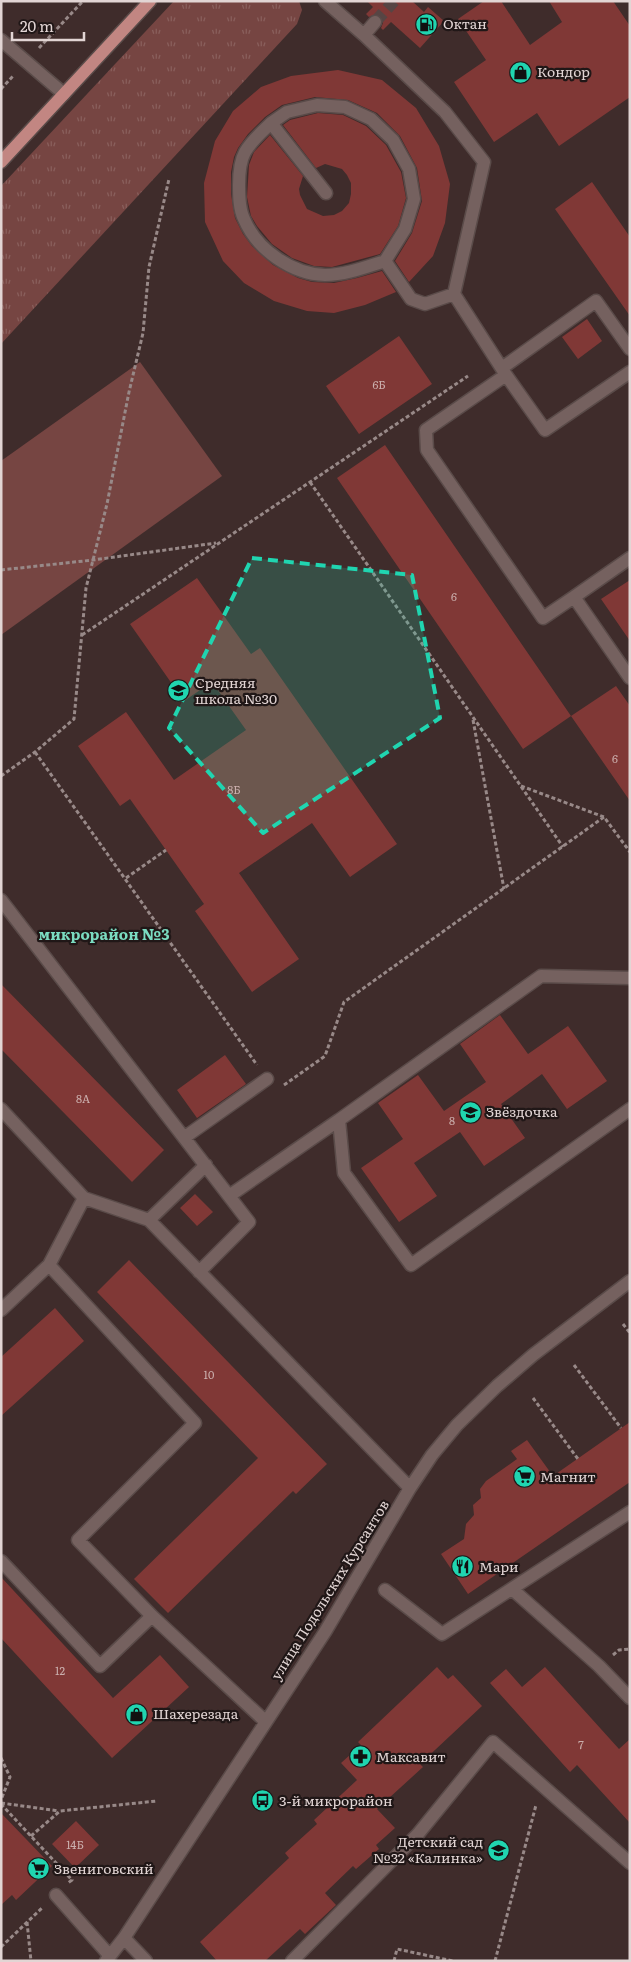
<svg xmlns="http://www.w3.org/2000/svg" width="631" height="1962" font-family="Literata,serif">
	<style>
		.grass { fill: url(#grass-tufts) }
		.pitch { fill: #764542 }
		.building { fill: #803836 }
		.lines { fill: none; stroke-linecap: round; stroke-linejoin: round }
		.minor-tunnel { stroke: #574544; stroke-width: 12; stroke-dasharray: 12 6; stroke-linecap: butt }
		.minor-casing { stroke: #5a4b49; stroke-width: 15 }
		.major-casing { stroke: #5a4b49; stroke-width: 15 }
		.path { stroke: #988988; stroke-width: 3; stroke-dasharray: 4 2.5; stroke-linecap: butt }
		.minor { stroke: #75615f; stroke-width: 12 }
		.major { stroke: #c28682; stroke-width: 12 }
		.marked { fill: #20d5b0; fill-opacity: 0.2; stroke: #20d5b0; stroke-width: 4; stroke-dasharray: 10 6; stroke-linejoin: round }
		.labels { text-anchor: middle; stroke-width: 4.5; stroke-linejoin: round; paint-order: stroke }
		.number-label { font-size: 11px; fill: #caaeac }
		.poi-label { font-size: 14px; fill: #e2d5d4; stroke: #201717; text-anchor: start }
		.street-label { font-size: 14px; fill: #e2d5d4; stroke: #201717 }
		.neighbourhood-label { font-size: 15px; font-weight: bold; fill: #7bdcc1; stroke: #201717 }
	</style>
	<defs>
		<pattern id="grass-tufts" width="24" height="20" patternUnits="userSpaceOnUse" patternTransform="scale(1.25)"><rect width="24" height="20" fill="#764542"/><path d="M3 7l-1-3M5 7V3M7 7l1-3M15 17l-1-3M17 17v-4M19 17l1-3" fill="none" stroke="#895f5c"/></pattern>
	</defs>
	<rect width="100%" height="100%" fill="#3f2c2b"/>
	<!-- grass -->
	<path class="grass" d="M174 1H299L302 10 297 24 1 344V186Z"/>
	<!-- pitch -->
	<path class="pitch" d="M140 362 222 476 1 635V461Z"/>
	<!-- building -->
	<path class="building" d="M367 1H412L424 12 428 7 444 21 420 48 391 22 383 30 381 28 383 23 381 16 376 14 369 17 366 14 373 7Z
		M484 1H501L530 45 562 22 549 1H613L630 26V97L559 146 537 113 494 142 454 82 486 60 458 19Z
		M338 70 382 80 416 108 439 146 450 184 445 223 433 256 409 282 395 261 412 233 422 201 417 168 400 136 377 113 348 100 315 97 282 105 265 117 248 134 238 148 234 157 231 172V194L235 218 243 234 252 246 273 265 298 278 312 282 334 283 357 278 382 271 396 292 365 305 334 313 307 311 274 301 244 283 223 261 205 222 204 183 215 141 233 111 261 87 291 76Z
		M318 113 343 115 366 126 386 145 401 172 406 198 398 226 380 254 332 267 314 266 292 258 272 244 257 226 251 216 247 197 249 165 254 152 270 135 303 176 299 189 300 195 307 209 323 216 334 215 342 211 349 203 351 194V183L347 175 342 169 325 164 316 168 283 125 290 120Z
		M592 182 630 237V316L555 209Z
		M587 319 602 341 578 359 562 337Z
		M399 336 432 384 359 434 326 386Z
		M385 445 571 716 523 749 337 478Z
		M197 578 251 654 260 648 397 844 350 877 312 823 239 873 299 959 252 992 195 911 204 904 130 799 120 806 78 746 126 712 174 780 246 730 212 682 184 701 130 624Z
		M630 580V641L601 599Z
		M616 686 630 706V801L571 716Z
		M1 984 164 1150 132 1182 1 1049Z
		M500 1015 528 1054 568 1026 607 1081 567 1109 542 1074 501 1104 525 1138 484 1166 460 1132 414 1163 437 1196 399 1222 361 1168 403 1139 378 1103 418 1075 444 1111 486 1082 460 1044Z
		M225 1055 246 1084 197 1118 177 1090Z
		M195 1194 213 1212 197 1226 180 1208Z
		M129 1260 327 1464 296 1494 293 1491 168 1613 134 1579 258 1458 97 1292Z
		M55 1308 84 1341 1 1416V1357Z
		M630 1422V1482L468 1594 441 1554 464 1539 466 1524 474 1515 473 1505 481 1498 480 1489 486 1481 517 1459 511 1451 527 1440 553 1476Z
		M1 1577 113 1698 160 1655 189 1687 112 1758 1 1638Z
		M437 1667 448 1679 453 1675 482 1706 420 1764 423 1767 377 1809 395 1828 376 1845 379 1849 356 1869 353 1866 325 1893 336 1905 305 1934 300 1929 265 1961H217L200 1942 289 1858 285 1853 317 1824 314 1820 357 1780 341 1763 361 1745 358 1742Z
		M545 1667 619 1749 630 1739V1823L577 1765 570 1772 490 1683 506 1669 522 1687Z
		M1 1813 52 1866 16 1900 12 1895 1 1905Z
		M76 1821 99 1845 75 1868 52 1844Z"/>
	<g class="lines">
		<!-- minor-tunnel -->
		<path class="minor-tunnel" d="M375 22 394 1"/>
		<defs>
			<path id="minor" d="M325 1 364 35 445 112 484 162 454 294 506 375 426 430 427 450 543 618 574 597 630 678
				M364 35 375 22
				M1 40 64 94
				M271 123C262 132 252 140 245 152 240 161 239 175 239 185 239 196 239 209 244 219 257 250 292 274 325 275 345 275 366 267 385 261
				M326 193 271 123 287 112 317 105 345 107 371 119 393 140 409 169 414 199 405 229 385 261 411 299 425 304 454 294
				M502 368 596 301 630 349
				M506 375 545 430 630 372
				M574 597 630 558
				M1 900 249 1222 199 1272
				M630 978 541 976 339 1120 344 1173 411 1265 630 1109
				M1 1109 84 1198 149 1220
				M185 1137 267 1079
				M206 1165 149 1220 410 1488
				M229 1196 339 1120
				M49 1265 195 1423 78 1540 152 1616 265 1721
				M1 1310 49 1265 84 1198
				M1 1561 100 1666 152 1616
				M512 1589 599 1666 630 1698
				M385 1590 442 1634 630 1512
				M56 1895 110 1956
				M124 1938 146 1961
				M106 1961 124 1938 325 1632 410 1488 432 1455 457 1425 497 1386 533 1355 630 1281
				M292 1961 418 1834 493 1742 630 1863"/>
			<path id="major" d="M1 162 150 1"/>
		</defs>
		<!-- minor casing -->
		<use href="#minor" class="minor-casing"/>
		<!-- major casing -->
		<use href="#major" class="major-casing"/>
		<!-- path -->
		<path class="path" d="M39 48 83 1
			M1 89 14 75
			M310 482 563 847
			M1 570 93 560 216 543
			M82 635 468 376
			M473 720 504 889
			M35 752 257 1065
			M1 776 35 752 74 719 86 588 107 504 129 392 143 333 149 267 169 179
			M521 786 604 817 630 852
			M126 878 166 850
			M284 1085 325 1056 344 1002 604 817
			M623 1324 630 1333
			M574 1365 621 1428
			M533 1398 578 1459
			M613 1655 619 1650 630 1649
			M1 1758 10 1777 1 1800
			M1 1803 59 1811
			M1 1804 72 1880 68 1883
			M31 1836 60 1811 157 1801
			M27 1922 31 1961
			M1 1947 42 1908
			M394 1961 397 1949 453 1961
			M495 1961 536 1805"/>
		<!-- minor -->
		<use href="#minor" class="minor"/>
		<!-- major -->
		<use href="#major" class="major"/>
	</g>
	<!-- marked area -->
	<path class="marked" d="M252 558 412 575 440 718 263 833 169 728Z"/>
	<!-- icons -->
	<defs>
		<symbol id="fuel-disc" viewBox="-11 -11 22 22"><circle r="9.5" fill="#20d5b0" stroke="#201717"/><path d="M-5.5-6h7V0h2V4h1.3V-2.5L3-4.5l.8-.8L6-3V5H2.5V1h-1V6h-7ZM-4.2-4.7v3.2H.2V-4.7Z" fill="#111"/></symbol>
		<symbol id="shop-disc" viewBox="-11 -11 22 22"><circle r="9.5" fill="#20d5b0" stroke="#201717"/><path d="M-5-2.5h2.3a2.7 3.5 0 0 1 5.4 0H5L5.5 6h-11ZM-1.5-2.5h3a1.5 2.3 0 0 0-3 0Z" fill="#111"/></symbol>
		<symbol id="school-disc" viewBox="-11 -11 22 22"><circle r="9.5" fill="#20d5b0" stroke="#201717"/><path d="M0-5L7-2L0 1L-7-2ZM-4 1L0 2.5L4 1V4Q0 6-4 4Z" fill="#111"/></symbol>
		<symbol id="supermarket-disc" viewBox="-11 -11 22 22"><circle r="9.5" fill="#20d5b0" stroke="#201717"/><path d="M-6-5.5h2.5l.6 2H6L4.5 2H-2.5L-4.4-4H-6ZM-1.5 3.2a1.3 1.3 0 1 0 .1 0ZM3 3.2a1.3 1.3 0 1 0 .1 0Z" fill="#111"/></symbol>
		<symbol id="restaurant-disc" viewBox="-11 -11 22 22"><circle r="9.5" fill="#20d5b0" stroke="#201717"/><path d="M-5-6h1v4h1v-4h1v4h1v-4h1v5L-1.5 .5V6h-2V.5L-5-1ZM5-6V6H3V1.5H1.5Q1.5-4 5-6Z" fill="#111"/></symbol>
		<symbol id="pharmacy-disc" viewBox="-11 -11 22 22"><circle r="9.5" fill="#20d5b0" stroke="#201717"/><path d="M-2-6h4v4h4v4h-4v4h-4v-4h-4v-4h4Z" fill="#111"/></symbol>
		<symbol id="bus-disc" viewBox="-11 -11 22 22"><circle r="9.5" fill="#20d5b0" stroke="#201717"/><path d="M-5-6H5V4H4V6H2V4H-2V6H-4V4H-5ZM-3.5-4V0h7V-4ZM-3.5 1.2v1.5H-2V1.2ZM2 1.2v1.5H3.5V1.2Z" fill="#111"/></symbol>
	</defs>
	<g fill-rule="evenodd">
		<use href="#fuel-disc" x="414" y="12" width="25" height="25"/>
		<use href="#shop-disc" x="508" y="60" width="25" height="25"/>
		<use href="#school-disc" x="166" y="678" width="25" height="25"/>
		<use href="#school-disc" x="458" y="1100" width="25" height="25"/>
		<use href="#supermarket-disc" x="512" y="1464" width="25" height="25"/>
		<use href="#restaurant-disc" x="450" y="1554" width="25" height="25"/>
		<use href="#shop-disc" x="124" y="1702" width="25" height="25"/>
		<use href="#pharmacy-disc" x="348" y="1744" width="25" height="25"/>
		<use href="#bus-disc" x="250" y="1788" width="25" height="25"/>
		<use href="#school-disc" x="486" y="1838" width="25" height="25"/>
		<use href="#supermarket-disc" x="26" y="1856" width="25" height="25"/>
	</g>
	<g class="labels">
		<!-- number labels -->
		<g class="number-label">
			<text x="379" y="389">6Б</text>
			<text x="454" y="601">6</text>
			<text x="615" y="763">6</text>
			<text x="234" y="794">8Б</text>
			<text x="83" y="1103">8А</text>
			<text x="452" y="1125">8</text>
			<text x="209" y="1379">10</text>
			<text x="60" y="1675">12</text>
			<text x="581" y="1749">7</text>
			<text x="75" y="1849">14Б</text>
		</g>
		<!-- poi labels -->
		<g class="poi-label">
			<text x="443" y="29">Октан</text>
			<text x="537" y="77">Кондор</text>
			<text x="195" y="688">Средняя<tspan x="195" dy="16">школа №30</tspan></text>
			<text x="486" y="1117">Звёздочка</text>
			<text x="540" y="1482">Магнит</text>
			<text x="479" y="1572">Мари</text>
			<text x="153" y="1719">Шахерезада</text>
			<text x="376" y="1762">Максавит</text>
			<text x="279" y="1806">3-й микрорайон</text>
			<text x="483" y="1847" text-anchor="end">Детский сад<tspan x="483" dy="16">№32 «Калинка»</tspan></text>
			<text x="54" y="1874">Звениговский</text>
		</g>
		<!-- street labels -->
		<g class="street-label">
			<text transform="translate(330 1590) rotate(-58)" y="5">улица Подольских Курсантов</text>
		</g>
		<!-- neighbourhood labels -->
		<g class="neighbourhood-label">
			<text x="104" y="940">микрорайон №3</text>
		</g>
	</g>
	<!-- border -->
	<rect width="631" height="1962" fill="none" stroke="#e2d5d4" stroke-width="5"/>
	<!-- scale -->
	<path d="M12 32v8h72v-8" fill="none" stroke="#e2d5d4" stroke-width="2.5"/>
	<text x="20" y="32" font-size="15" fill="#e2d5d4" stroke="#201717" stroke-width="4" paint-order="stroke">20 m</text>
</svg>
